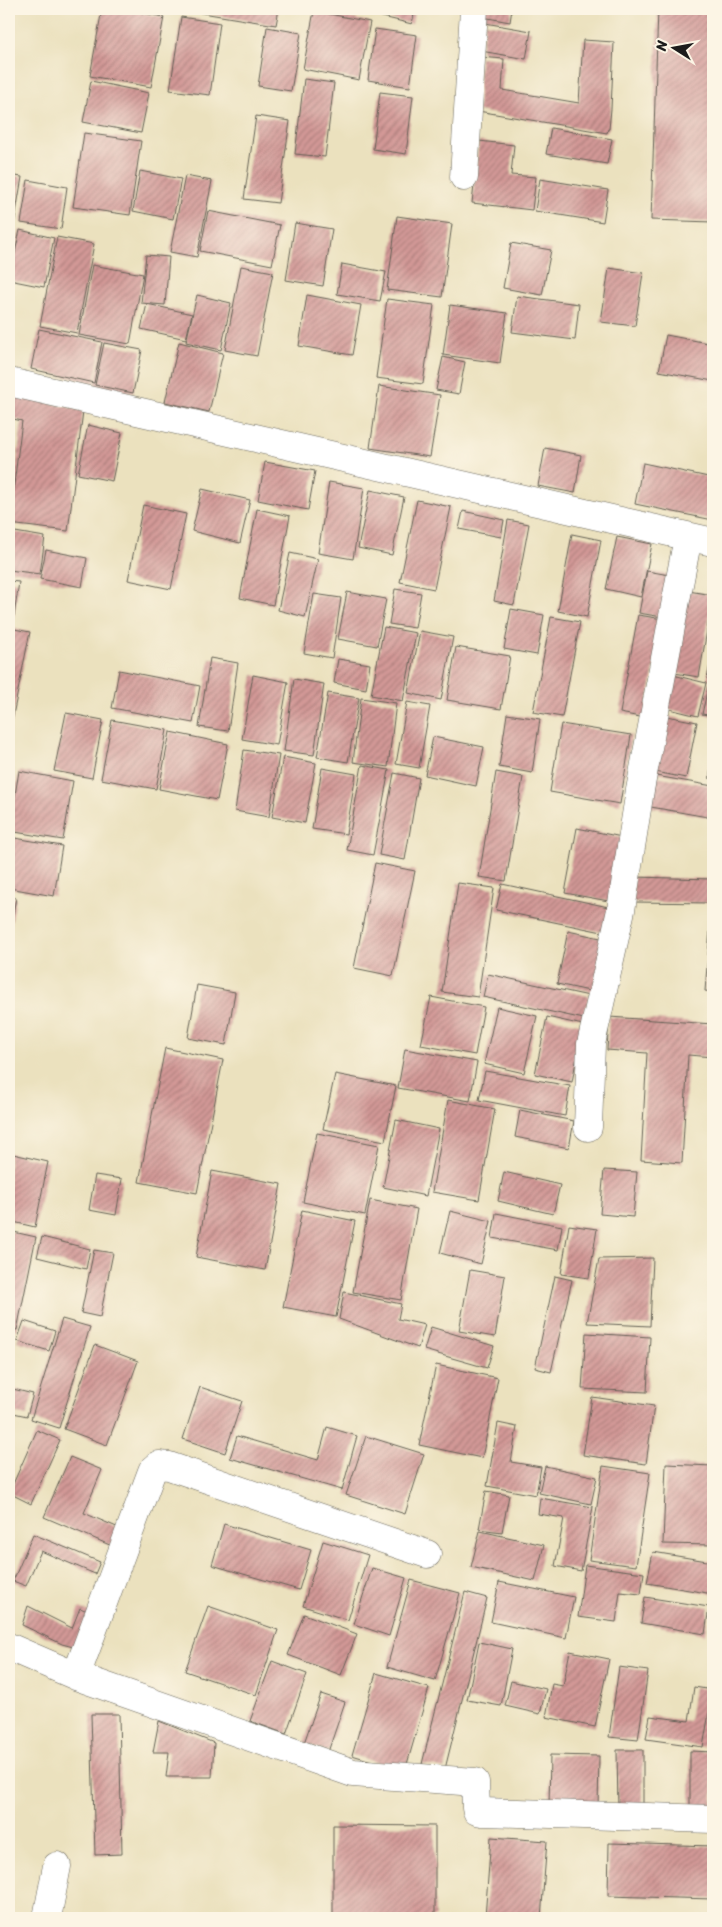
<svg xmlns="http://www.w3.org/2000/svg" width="722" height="1927" font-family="Sriracha,sans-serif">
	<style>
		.building { fill: url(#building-hatch) }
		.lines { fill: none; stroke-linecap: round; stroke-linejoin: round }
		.street-casing { stroke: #646155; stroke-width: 29 }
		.street { stroke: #fff; stroke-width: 28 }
	</style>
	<defs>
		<pattern id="building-hatch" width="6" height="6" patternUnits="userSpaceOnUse" patternTransform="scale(1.25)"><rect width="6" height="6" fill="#d39997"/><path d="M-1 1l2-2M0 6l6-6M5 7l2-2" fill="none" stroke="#aa7c7a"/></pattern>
	</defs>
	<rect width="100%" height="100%" fill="#fcf5e5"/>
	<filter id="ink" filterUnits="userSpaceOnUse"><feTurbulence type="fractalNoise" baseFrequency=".02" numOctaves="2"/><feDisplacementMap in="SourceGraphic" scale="10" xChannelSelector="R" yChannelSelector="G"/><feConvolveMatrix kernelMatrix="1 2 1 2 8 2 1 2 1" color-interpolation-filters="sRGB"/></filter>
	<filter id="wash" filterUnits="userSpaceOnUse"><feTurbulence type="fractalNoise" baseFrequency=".0096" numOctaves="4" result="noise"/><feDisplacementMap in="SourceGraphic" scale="20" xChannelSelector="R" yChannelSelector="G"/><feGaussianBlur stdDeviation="1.12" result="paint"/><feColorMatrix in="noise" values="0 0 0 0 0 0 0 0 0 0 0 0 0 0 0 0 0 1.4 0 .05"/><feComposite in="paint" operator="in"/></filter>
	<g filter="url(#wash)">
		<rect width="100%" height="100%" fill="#ebe1be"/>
		<g id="blocks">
			<!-- building -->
			<path class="building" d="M102 9H122L164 17 151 87 90 76Z
				M178 9H279L276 25Z
				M349 9H415L412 24Z
				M483 9H512L510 22 482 17Z
				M658 9H713V222L651 220Z
				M314 11 370 22 359 80 303 69Z
				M181 17 220 23 210 95 170 90Z
				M485 23 531 31 526 59 481 51Z
				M267 27 301 33 291 91 258 86Z
				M375 29 417 35 410 87 368 80Z
				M583 40 614 42 611 109 609 129H608L607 133 478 111 480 57 504 59 502 90 579 103Z
				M304 79 334 83 325 157 295 154Z
				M91 81 149 93 141 133 83 122Z
				M380 92 413 96 406 154 373 149Z
				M256 116 290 121 278 203 244 199Z
				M551 128 612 139 607 164 546 154Z
				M84 133 141 141 130 215 73 207Z
				M479 141 514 145 511 175 536 177 532 210 472 203Z
				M140 171 181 179 173 219 133 211Z
				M9 175 22 177 12 236H9Z
				M185 176 212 181 197 257 170 252Z
				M540 179 608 190 603 222 535 211Z
				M28 180 67 187 61 229 21 223Z
				M208 211 280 225 272 265 200 251Z
				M397 216 452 224 442 297 387 290Z
				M295 223 332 229 323 286 286 280Z
				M20 230 54 238 44 287 9 280Z
				M57 237 94 244 77 333 40 326Z
				M511 243 551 250 542 295 503 288Z
				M146 255 169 257 165 305 141 303Z
				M342 264 386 272 380 301 337 294Z
				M92 265 143 274 130 344 79 335Z
				M241 266 273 272 257 356 225 350Z
				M609 268 643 273 635 326 601 322Z
				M197 295 231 303 221 350 186 342Z
				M307 295 361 305 352 355 299 346Z
				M517 296 579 304 575 340 512 332Z
				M387 299 434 305 423 384 376 378Z
				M147 304 192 314 186 339 141 329Z
				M450 305 507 313 500 363 443 355Z
				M39 329 102 342 94 383 31 369Z
				M666 335 713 344V381L659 371Z
				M179 342 223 353 209 412 165 402Z
				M104 343 142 350 133 393 95 385Z
				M443 357 465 362 459 394 436 390Z
				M379 386 440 395 430 457 370 448Z
				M9 392 83 411 68 531 9 524 22 421 9 418Z
				M88 425 122 433 112 481 78 474Z
				M545 448 581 455 575 493 538 486Z
				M265 462 315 471 308 510 258 500Z
				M643 463 713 478V520L635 504Z
				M329 482 364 488 353 559 318 553Z
				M202 489 250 500 240 543 192 531Z
				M370 490 404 497 392 555 358 548Z
				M417 500 451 507 434 589 400 582Z
				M143 505 186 514 171 589 128 580Z
				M257 509 290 516 273 605 240 598Z
				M463 511 504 520 501 537 459 529Z
				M508 520 529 524 514 605 494 601Z
				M9 531 45 537 40 574 9 570Z
				M572 534 601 540 587 617 558 611Z
				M617 537 652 544 641 597 606 589Z
				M46 550 87 558 82 587 40 579Z
				M290 553 318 559 305 617 278 610Z
				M647 571 675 576 668 618 639 613Z
				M9 581 19 582 14 616H9Z
				M395 589 421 593 415 628 389 624Z
				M682 590 713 595 699 677 668 672Z
				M347 592 386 599 377 646 338 639Z
				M314 594 341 598 332 658 304 653Z
				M511 609 544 615 537 655 504 649Z
				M638 615 663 619 645 718 620 713Z
				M551 617 580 622 562 717 533 712Z
				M384 627 416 633 403 701 371 695Z
				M9 628 30 632 10 730H9Z
				M420 631 453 637 441 700 408 693Z
				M456 647 510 656 501 709 447 700Z
				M712 654H713V680L707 679Z
				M210 658 238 663 228 731 199 727Z
				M338 659 370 664 366 689 334 683Z
				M119 670 200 686 193 723 112 708Z
				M669 674 706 683 698 716 661 707Z
				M253 675 288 682 277 745 242 739Z
				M294 679 324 684 314 755 284 751Z
				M709 683 713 684V716L702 714Z
				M328 693 359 698 348 762 317 757Z
				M361 698 396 703 388 767 353 762Z
				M407 702 430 706 419 768 396 764Z
				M66 713 103 720 92 778 54 771Z
				M507 714 540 719 532 773 499 767Z
				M661 715 697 722 686 778 650 771Z
				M112 720 167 730 156 789 101 779Z
				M561 724 631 735 620 804 550 792Z
				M170 732 228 744 217 800 159 789Z
				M433 737 484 747 476 786 425 775Z
				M244 750 279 755 269 817 235 811Z
				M283 757 316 763 305 823 272 817Z
				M712 763H713V779L709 778Z
				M362 765 389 770 373 855 347 850Z
				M322 768 356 774 346 834 312 829Z
				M19 771 73 781 63 840 9 831Z
				M496 772 523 777 506 881 479 877Z
				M394 773 419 778 405 860 379 855Z
				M656 776 713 786V818L651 807Z
				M577 828 627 838 614 902 565 893Z
				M9 837 62 846 54 896 9 888Z
				M375 863 415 871 393 976 354 968Z
				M633 877 713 879V903L633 902Z
				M458 883 494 888 478 997 442 992Z
				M502 884 613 908 607 933 496 910Z
				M9 897 16 898 10 930H9Z
				M711 917H713V992L705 991Z
				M568 931 605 939 594 992 557 984Z
				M488 974 589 996 584 1019 483 997Z
				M197 985 235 992 226 1045 188 1038Z
				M431 997 484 1007 475 1055 421 1045Z
				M497 1007 537 1016 524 1073 484 1064Z
				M547 1017 583 1025 572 1082 535 1074Z
				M609 1017 713 1024V1057L688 1055 682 1163 641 1160 647 1053 607 1050Z
				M165 1048 223 1060 197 1193 139 1182Z
				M405 1049 477 1062 470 1101 398 1088Z
				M485 1071 570 1086 565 1116 479 1100Z
				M335 1074 396 1086 385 1141 323 1129Z
				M448 1100 495 1109 479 1200 432 1192Z
				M520 1110 574 1121 569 1148 515 1137Z
				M396 1120 439 1129 426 1196 383 1187Z
				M317 1133 379 1145 365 1215 303 1202Z
				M9 1153 48 1162 35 1227 9 1221Z
				M604 1170 637 1172 633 1217 600 1214Z
				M212 1171 281 1184 265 1270 196 1257Z
				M504 1172 560 1185 553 1214 498 1201Z
				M95 1175 122 1179 116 1215 89 1210Z
				M370 1200 417 1209 401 1300 353 1292Z
				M302 1210 355 1221 336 1317 283 1307Z
				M450 1211 491 1221 481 1264 440 1253Z
				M496 1213 562 1226 558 1250 492 1238Z
				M569 1225 597 1229 589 1278 561 1274Z
				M9 1231 36 1237 17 1330 9 1329Z
				M42 1237 90 1249 86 1269 37 1257Z
				M94 1250 113 1253 100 1317 81 1313Z
				M653 1258 650 1326 587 1323 599 1259Z
				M470 1270 505 1276 495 1337 459 1331Z
				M555 1276 572 1280 551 1372 535 1368Z
				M344 1292 401 1304 398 1319 425 1325 418 1348 339 1319Z
				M62 1319 90 1327 59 1428 31 1419Z
				M24 1321 55 1331 49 1351 17 1341Z
				M431 1327 494 1346 487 1368 424 1350Z
				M586 1333 650 1337 647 1392 582 1389Z
				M95 1345 138 1361 107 1445 64 1429Z
				M436 1365 498 1378 482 1458 419 1445Z
				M200 1387 242 1401 225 1453 183 1439Z
				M9 1388 33 1394 27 1416 9 1412Z
				M592 1397 654 1406 646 1464 583 1455Z
				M498 1423 517 1427 511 1462 541 1467 536 1495 487 1486Z
				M327 1427 357 1436 342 1490 230 1458 237 1436 318 1460Z
				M37 1430 60 1440 31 1504 9 1493Z
				M366 1436 424 1454 405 1514 346 1495Z
				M70 1457 102 1470 84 1513 119 1528 112 1546 44 1517Z
				M666 1464 713 1466V1545L663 1544Z
				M545 1466 597 1477 591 1504 539 1493Z
				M603 1466 650 1473 636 1566 589 1560Z
				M486 1491 509 1495 502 1532 479 1529Z
				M540 1498 593 1507 581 1571 555 1566 564 1518 538 1514Z
				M224 1524 311 1550 299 1590 212 1565Z
				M480 1531 544 1545 535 1581 471 1567Z
				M33 1534 100 1562 95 1574 41 1551 26 1586 13 1581Z
				M323 1541 368 1555 348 1620 303 1606Z
				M653 1552 713 1562V1594L647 1583Z
				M585 1565 644 1573 641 1594 620 1592 616 1622 578 1617Z
				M372 1568 406 1578 389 1636 354 1624Z
				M411 1580 460 1593 435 1681 387 1667Z
				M499 1582 574 1597 566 1638 491 1622Z
				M465 1592 487 1598 445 1769 422 1764Z
				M645 1597 709 1607 705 1634 641 1623Z
				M28 1606 72 1628 80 1608 90 1612 77 1648 62 1644 22 1625Z
				M208 1606 278 1630 256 1695 185 1671Z
				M304 1614 357 1634 341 1675 288 1655Z
				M479 1642 512 1649 501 1706 467 1700Z
				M570 1651 609 1659 595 1727 546 1717 552 1684 563 1686Z
				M272 1661 307 1674 286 1734 250 1721Z
				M619 1667 648 1671 638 1740 609 1737Z
				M376 1673 429 1688 405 1771 352 1755Z
				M511 1681 546 1689 540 1714 505 1706Z
				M694 1687 713 1690 703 1747 646 1739 650 1716 689 1721Z
				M321 1694 345 1702 328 1752 304 1743Z
				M91 1714H119L122 1854 95 1855Z
				M159 1721 214 1743 212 1777H166L169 1752H153Z
				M617 1750H643V1809H618Z
				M690 1751 713 1752V1806H690Z
				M550 1755 599 1756 598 1808 549 1807Z
				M333 1825 435 1826V1918H333Z
				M491 1837 547 1841 541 1918H485Z
				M609 1843 713 1846V1899L608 1896Z"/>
		</g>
	</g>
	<g filter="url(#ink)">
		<use href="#blocks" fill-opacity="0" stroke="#646155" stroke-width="1"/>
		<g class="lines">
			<defs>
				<path id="street" d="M464 177 474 9
					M9 382 713 542
					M588 1127 591 1044 621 910 640 790 688 537
					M9 1647 76 1676 353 1773 475 1782 476 1808 477 1811 482 1812 713 1819
					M76 1676 152 1471 159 1465 169 1466 427 1554
					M47 1918 57 1866"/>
			</defs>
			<!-- street casing -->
			<use href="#street" class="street-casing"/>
			<!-- street -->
			<use href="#street" class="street"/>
		</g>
	</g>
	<!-- margin -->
	<rect width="722" height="1927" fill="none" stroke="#fcf5e5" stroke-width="30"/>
	<!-- north arrow -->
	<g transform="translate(674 48) rotate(281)" stroke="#fcf5e5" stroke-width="4" paint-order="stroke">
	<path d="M0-4L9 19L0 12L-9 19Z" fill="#1c1c1c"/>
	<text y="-8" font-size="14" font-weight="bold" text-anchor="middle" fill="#1c1c1c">N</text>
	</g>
</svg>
